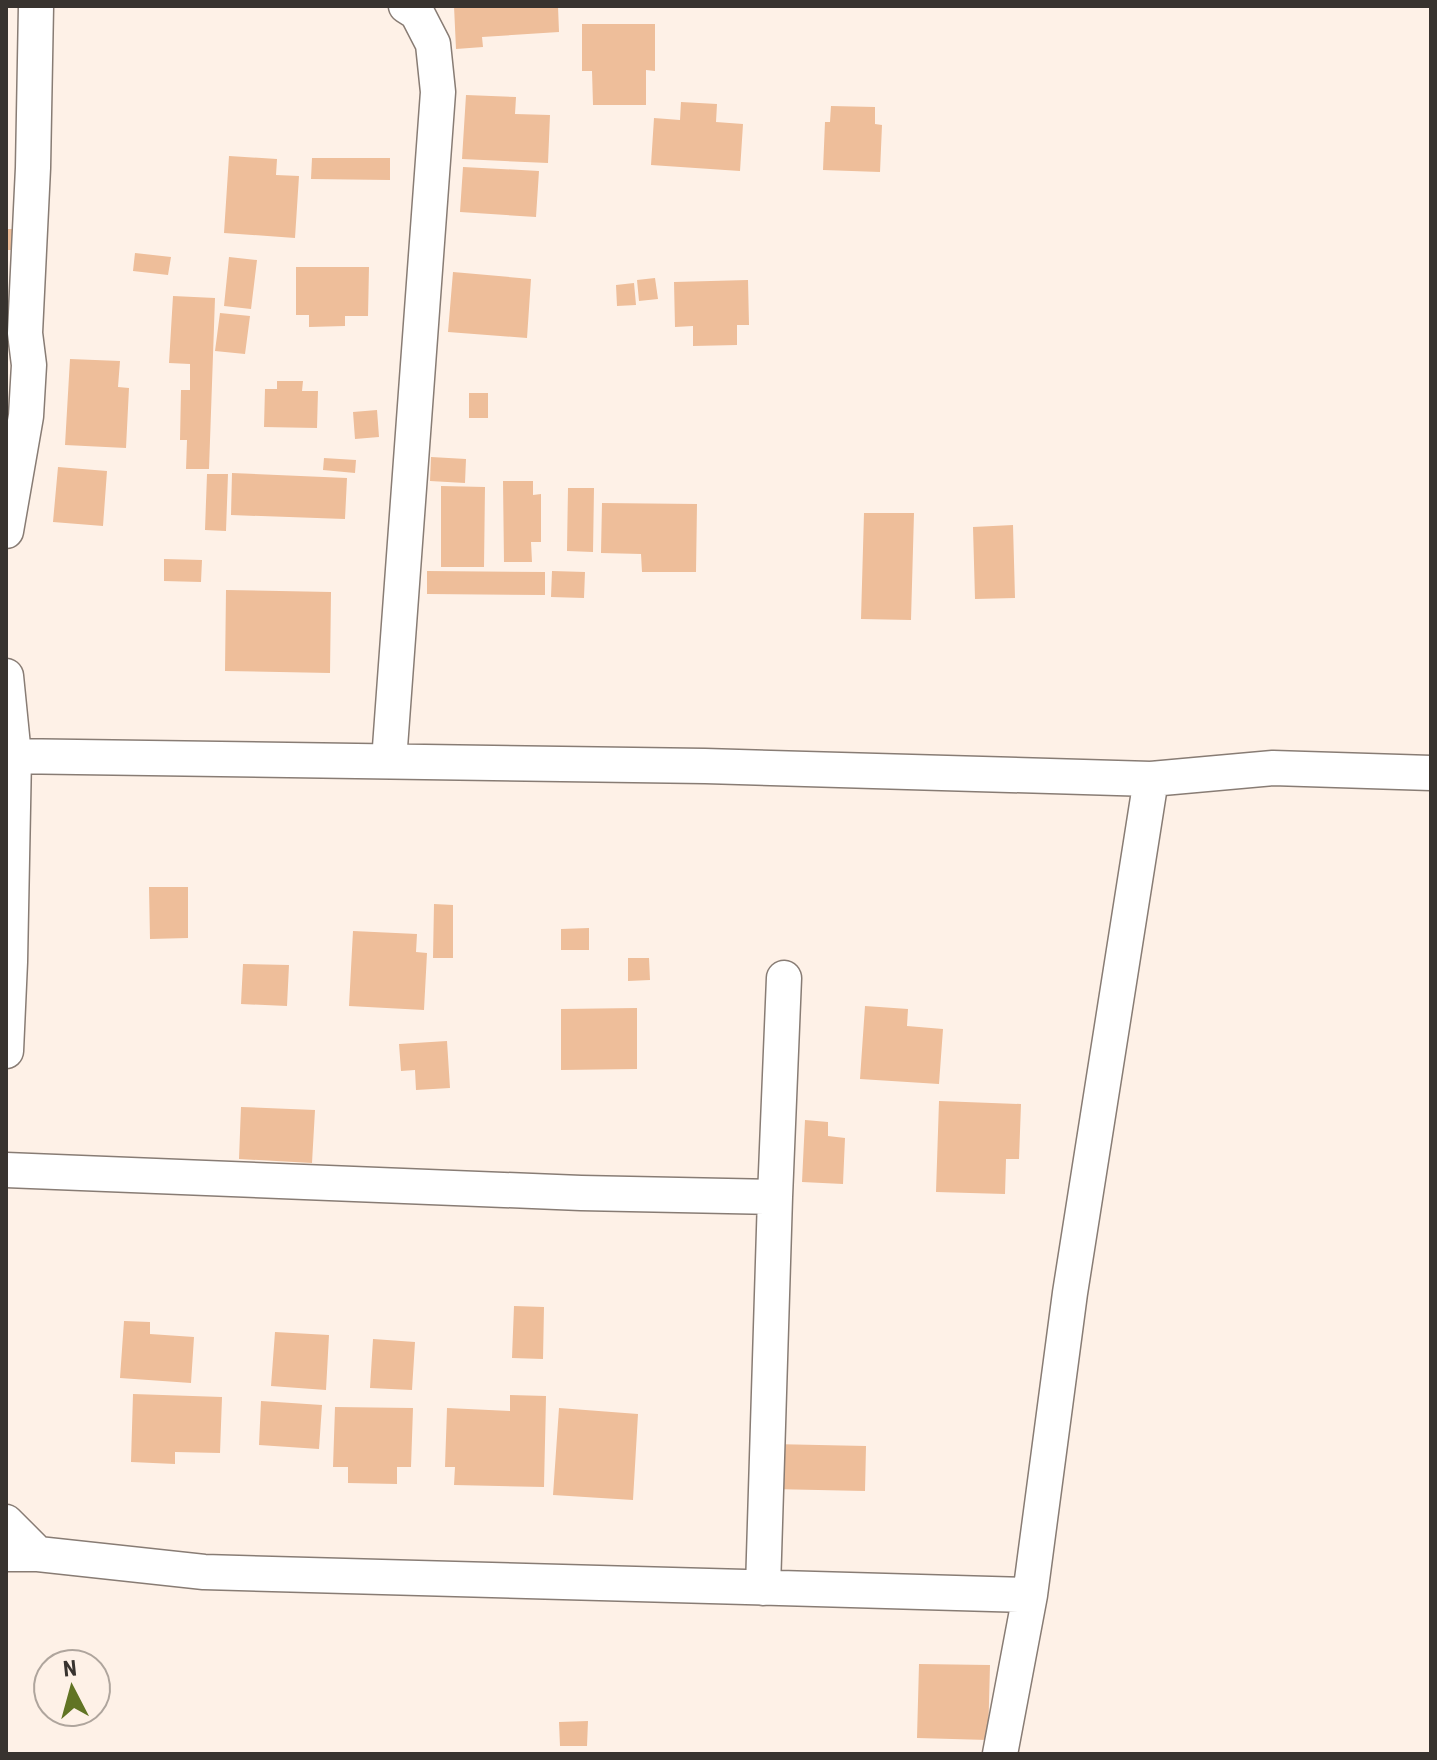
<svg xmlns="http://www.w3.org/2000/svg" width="1437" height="1760" font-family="'Roboto Condensed',sans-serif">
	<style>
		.building { fill: #eebe9a }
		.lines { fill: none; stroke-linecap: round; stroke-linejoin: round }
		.street-casing { stroke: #887c74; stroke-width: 37 }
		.street { stroke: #fff; stroke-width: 34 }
	</style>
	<rect width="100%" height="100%" fill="#fef1e7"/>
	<!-- building -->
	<path class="building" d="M454 6H558L559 32 482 37 483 47 456 49Z
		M582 24H655V71L646 70V105H593L592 71H582Z
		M466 95 516 97 515 114 550 115 548 163 462 159Z
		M681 102 717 104 716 122 743 124 740 171 651 165 654 118 680 120Z
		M831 106 875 107V124L882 125 880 172 823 170 825 122H830Z
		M229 156 277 159 276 175 299 176 295 238 224 233Z
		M312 158H390V180L311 179Z
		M463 167 539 171 536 217 460 212Z
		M6 229H19L18 250H6Z
		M135 253 171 257 168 275 133 271Z
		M229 257 257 260 251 309 224 306Z
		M296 267H369L368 316H345V326L309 327V315H296Z
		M453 272 531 279 527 338 448 332Z
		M655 278 658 299 639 301 637 280Z
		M748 280 749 325H737V345L693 346V326L675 327 674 282Z
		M634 283 636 305 617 306 616 285Z
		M173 296 215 298 209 469H186L187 440H180L181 390H190V364L169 363Z
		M220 313 250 316 245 354 215 351Z
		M70 359 120 361 118 387 129 388 126 448 65 445Z
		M277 381H303L302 391H318L317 428 264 427 265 389H277Z
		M469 393H488V418H469Z
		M377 410 379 437 355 439 353 412Z
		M431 457 466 459 465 483 430 481Z
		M324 458 356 460 355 473 323 470Z
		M58 467 107 471 103 526 53 522Z
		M232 473 347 478 345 519 231 515Z
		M207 474H228L226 531 205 530Z
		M503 481H533V495L541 494V542H531L532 562H504Z
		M441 486 485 487 484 567H441Z
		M568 488H594L593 552 567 551Z
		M602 503 697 504 696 572H642L641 554 601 553Z
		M864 513H914L911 620 861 619Z
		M1013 525 1015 598 975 599 973 527Z
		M164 559 202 560 201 582 164 581Z
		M427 571 545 572V595L427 594Z
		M552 571 585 572 584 598 551 597Z
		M226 590 331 592 330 673 225 671Z
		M149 887H188V938L150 939Z
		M434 904 453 905V958H433Z
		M589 928V950H561V929Z
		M353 931 417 934 416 952 427 953 424 1010 349 1006Z
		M628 958H649L650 980 628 981Z
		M243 964 289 965 287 1006 241 1004Z
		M865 1006 908 1009 907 1026 943 1029 939 1084 860 1079Z
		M637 1008V1069L561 1070V1009Z
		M447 1041 450 1088 416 1090 415 1070 401 1071 399 1044Z
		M939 1101 1021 1104 1019 1159H1006L1005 1194 936 1192Z
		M241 1107 315 1110 312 1163 239 1159Z
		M805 1120 828 1122V1136L845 1138 843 1184 802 1182Z
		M514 1306 544 1307 543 1359 512 1358Z
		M124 1321 150 1322V1334L194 1337 191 1383 120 1378Z
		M275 1332 329 1335 326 1390 271 1386Z
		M373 1339 415 1342 412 1390 370 1388Z
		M133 1394 222 1397 220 1453 175 1452V1464L131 1462Z
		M510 1395 546 1396 544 1487 454 1485 455 1467H445L447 1408 510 1411Z
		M261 1401 322 1405 319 1449 259 1445Z
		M335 1407 413 1408 411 1467H397V1484L348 1483V1467H333Z
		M559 1408 638 1414 633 1500 553 1495Z
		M772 1444 866 1446 865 1491 771 1489Z
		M919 1664 990 1665 988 1740 917 1738Z
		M588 1721 587 1746H560L559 1722Z"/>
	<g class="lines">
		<defs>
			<path id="street" d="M6 531 26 416 29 365 25 333 33 168 36 6
				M6 676 14 756 10 962 6 1051
				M6 756 705 766 1151 779 1273 768 1431 773
				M389 761 438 92 433 44 417 13 406 6
				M6 1170 581 1193 775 1197 784 978
				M6 1522 38 1554
				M6 1554H38L204 1572 1030 1595
				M763 1588 775 1197
				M1000 1754 1030 1595 1070 1293 1151 779"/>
		</defs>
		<!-- street casing -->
		<use href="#street" class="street-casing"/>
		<!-- street -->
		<use href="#street" class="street"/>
	</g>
	<!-- border -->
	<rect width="1437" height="1760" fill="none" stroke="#38332f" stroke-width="16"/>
	<!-- north arrow -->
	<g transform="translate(72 1688) rotate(354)"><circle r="38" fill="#fef1e7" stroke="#afa59d" stroke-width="2"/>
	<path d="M0-6L14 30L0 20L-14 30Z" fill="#617424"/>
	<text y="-12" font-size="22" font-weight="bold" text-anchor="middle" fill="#38332f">N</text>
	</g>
</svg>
